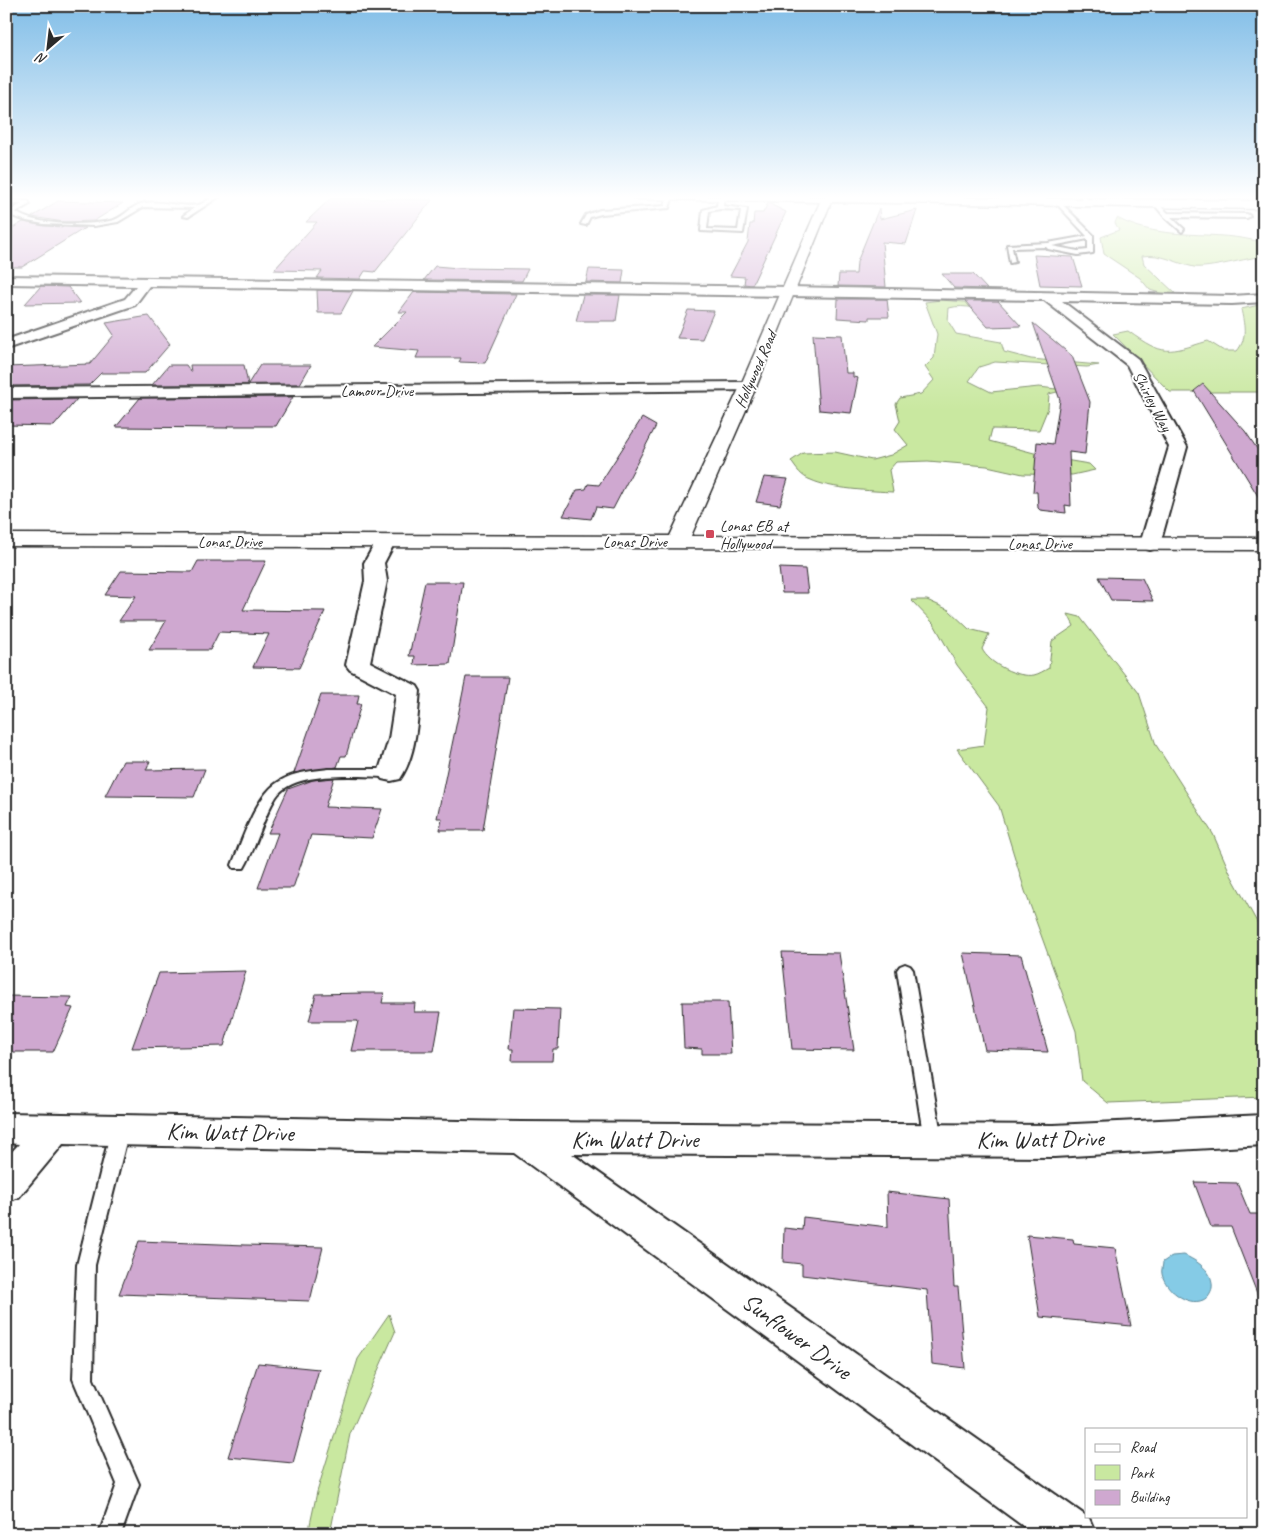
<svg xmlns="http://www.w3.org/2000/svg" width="1270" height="1540" font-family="Caveat,sans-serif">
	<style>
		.built { fill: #f1e5f1 }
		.green { fill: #c9e8a0; stroke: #7a8a66 }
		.water { fill: #85cbe6; stroke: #618b9b }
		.building { fill: #cfa8d0; stroke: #2b2b2b }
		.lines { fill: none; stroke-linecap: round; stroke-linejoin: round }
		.lane-casing { stroke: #2b2b2b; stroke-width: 4 }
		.street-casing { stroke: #2b2b2b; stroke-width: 4 }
		.secondary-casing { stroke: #2b2b2b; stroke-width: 3 }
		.lane { fill: #fff; fill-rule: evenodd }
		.street { fill: #fff; fill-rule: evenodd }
		.secondary { fill: #fff; fill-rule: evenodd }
		.poi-dot { fill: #d1495b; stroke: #fff; stroke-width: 2 }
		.labels { text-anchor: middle; stroke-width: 4; stroke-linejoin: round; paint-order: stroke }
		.far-street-label { font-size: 16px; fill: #2b2b2b; stroke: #fff }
		.far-poi-label { font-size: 16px; fill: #2b2b2b; stroke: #fff; text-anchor: start }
		.near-street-label { font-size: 24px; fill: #2b2b2b; stroke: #fff }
	</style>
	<rect width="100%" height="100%" fill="#fff"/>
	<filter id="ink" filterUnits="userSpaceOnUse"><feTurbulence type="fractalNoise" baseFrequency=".02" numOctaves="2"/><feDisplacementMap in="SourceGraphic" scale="10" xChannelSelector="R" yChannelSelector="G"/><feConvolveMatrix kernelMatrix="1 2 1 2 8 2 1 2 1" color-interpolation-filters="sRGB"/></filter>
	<g filter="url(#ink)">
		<!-- built -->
		<path class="built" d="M841 196H1264V202L846 197Z"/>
		<!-- green -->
		<path class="green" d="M1117 218C1164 243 1214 228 1264 243V256C1247 258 1209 269 1194 267 1175 263 1162 253 1142 256L1144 264 1176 294H1163L1150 290 1140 278 1104 254 1101 237 1119 230 1115 223Z
			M941 300 999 305C982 313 966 303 949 308L948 321 956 334 1001 342 1004 352 1031 359 1099 365 1087 367 995 362 979 367 969 381 991 392 1039 387 1065 390 1049 394 1048 408 1039 430 992 429 989 441 1053 458 1089 464 1095 470 1072 475 1023 474 987 466 928 461 896 462 889 470 893 492C872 491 830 489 811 480 802 477 796 469 791 461L803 453 835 452 872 460 891 455 908 445 895 429 900 421 896 404 900 398 921 394 934 380 925 367 934 358 937 334 925 302Z
			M1264 304V392H1170L1113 334 1128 331C1164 357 1168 353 1208 341L1224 351H1237C1248 338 1244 324 1241 309Z
			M911 600H927L949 610 969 629 989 634 982 649C989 664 1018 678 1034 675 1039 674 1045 670 1049 668L1052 641 1074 626 1068 614 1080 617 1139 693 1156 745 1213 834 1231 875 1258 924 1264 930V1097L1108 1103 1082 1081 1076 1031 1025 891 999 806 957 749 984 745 989 707 957 665 934 624Z
			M389 1314 395 1332 350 1434 330 1534H308L317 1492 358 1359Z"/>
		<!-- water -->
		<path class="water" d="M1184 1255C1197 1261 1214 1271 1212 1288 1211 1292 1208 1298 1203 1300 1187 1307 1165 1289 1162 1274 1161 1270 1163 1266 1163 1262L1172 1256Z"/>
		<!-- building -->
		<path class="building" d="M331 198 432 200 375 272 365 271 360 279 317 278 322 271 274 270 317 222H306Z
			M58 201 123 203 94 221 64 222 32 217Z
			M768 203 786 212 752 285 744 284 745 277 730 276 748 242 750 224H753L754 213H763Z
			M879 208 880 219 917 210 906 244 882 242 886 287 838 286 839 274H856L857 262Z
			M23 222 44 226 85 228 22 267H6V232Z
			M1034 255 1073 257 1082 286 1040 285Z
			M435 266 459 268 528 269 522 281 424 280Z
			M589 269 624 270 622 283 586 282Z
			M942 274H973L987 289 954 288Z
			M41 286 68 287 80 303 25 304Z
			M317 290 353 291 341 313H318Z
			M414 292 516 294 485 363 459 362 461 358H416L419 351 372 347 407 312H399Z
			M583 295H620L616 321H576Z
			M838 299H887L889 317H869V320L837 318Z
			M965 301H998L1021 326 988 327Z
			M688 310 714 311 702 339 677 338Z
			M149 316 170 344 145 373H101L89 385 6 386V367L90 364 114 335 106 323Z
			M1033 323 1072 356 1090 402 1085 454 1069 452 1071 506 1065 505 1066 513 1040 510 1038 508 1037 492H1033L1037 442 1053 444 1060 400Z
			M813 334 842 335 846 373H853V377L858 378 851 413 819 410Z
			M169 365H186L191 372 190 365H244L248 384 260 365H311L300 384 152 385Z
			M1203 384 1245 431 1264 459V506L1194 391Z
			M293 397 276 426H228L227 428 116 427 140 398Z
			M77 399 54 426 6 425V400Z
			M642 418 656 426 613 509 596 507 591 519 563 516 577 490 586 489 588 484 599 485Z
			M764 477 788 479 780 505 756 502Z
			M198 561H266L243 610 325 611 299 668 253 667 269 634 219 632 210 650H149L166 621H119L136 596 105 595 121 571 192 572Z
			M779 568 805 569 808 593H782Z
			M1099 577 1142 578 1153 601 1111 600Z
			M425 582H463L450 664 414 665 415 656H409Z
			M466 677H508L483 830H440L442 818H437Z
			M321 695H359L357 704H361L346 756H341L337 767 294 773Z
			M123 761H150L146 770 205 769 194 797 105 796Z
			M334 778 325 807 382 809 372 838 311 835 293 888H258L278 833H268L288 789 313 780Z
			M782 952 839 953 854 1050 792 1049Z
			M963 953 1021 955 1048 1052 985 1050Z
			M246 971 224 1046 132 1048 159 973Z
			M363 993H384L382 1003H415L414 1012H441L434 1051H351L358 1021H309L316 994Z
			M6 996 72 997 67 1007 73 1008 53 1052H6Z
			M682 1002H728L731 1054H702V1049L684 1048Z
			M513 1008 560 1009 558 1049H553L552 1061H512L513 1049H509Z
			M1194 1182 1237 1183 1250 1214H1264V1306H1262L1231 1227H1211Z
			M887 1192 949 1199 954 1287H958L965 1368 932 1364 927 1290 802 1275V1264L783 1262 784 1228 802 1230 803 1217 888 1227Z
			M1027 1235 1073 1239 1074 1244 1115 1248 1131 1326 1040 1317Z
			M139 1241 246 1245 323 1247 310 1301 119 1294Z
			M258 1363 319 1369 293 1463 228 1457Z"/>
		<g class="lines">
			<defs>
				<path id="lane" d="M214 196H220L188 217 183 216 194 208 143 207 118 222 94 226 44 224 27 221 6 214V210H11L22 204H6V200L28 201 30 204 16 212C33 226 93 226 114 220 125 216 132 205 144 203 162 200 180 208 198 205 203 204 209 199 214 196Z
					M668 196H673L669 208 601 214 590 217 586 225 581 224 586 215 600 210 665 206Z
					M721 196 724 198 723 206 747 209 743 233 701 231 703 210 717 206 718 198ZM720 209 741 210 738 230 707 229 709 211Z
					M1080 196H1085L1092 203 1087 204Z
					M1059 201 1093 235V253L1078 255 1048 249 1046 247 1012 248 1015 262 1010 263 1007 245 1048 243 1087 236 1057 204ZM1088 239V250L1078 251 1052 246Z
					M1153 203H1157L1168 213 1247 214 1250 216 1247 218 1171 217 1184 229 1182 232 1164 216Z
					M329 769H391L397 773 391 777C362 777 294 769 276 797 262 819 257 846 244 868H234L232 865C242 841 256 794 280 781 294 772 313 771 329 769Z
					M905 964 910 966 913 970 942 1140 939 1145 933 1147 927 1145 924 1140 897 970 900 966Z
					M120 1123 126 1125 129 1130 95 1265 93 1379 139 1484 121 1534H99L117 1484 73 1379 77 1265 111 1130 114 1125Z"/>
				<path id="street" d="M6 276 789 287 1232 296 1264 294V302L1232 304 1062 301 1138 359 1187 447 1160 544 1157 548 1150 550 1143 548 1140 544 1169 447 1127 365 1044 300 149 286 135 305 6 349V340L125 299 136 286 6 284Z
					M748 382 756 387 754 390 6 398V388Z
					M385 536 392 538 395 542 384 563 387 581 370 662 417 686 420 691C417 720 417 754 400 779L391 781 382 779 378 773 389 739 396 694 350 670 346 665 365 581 364 563 378 538Z
					M6 1113 521 1122 1054 1125 1264 1115V1145L1054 1157 572 1154 1089 1518 1096 1534H1034L514 1153 63 1144 19 1197 6 1202V1158L19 1144 6 1143Z"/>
				<path id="secondary" d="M631 196H851L1264 201V209L831 202 756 387 691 536 1264 538V550L6 546V534L670 536 740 387 820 202 637 199Z"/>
			</defs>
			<!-- lane casing -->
			<use href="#lane" class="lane-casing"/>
			<!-- street casing -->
			<use href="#street" class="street-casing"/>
			<!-- secondary casing -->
			<use href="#secondary" class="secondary-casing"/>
			<!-- lane -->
			<use href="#lane" class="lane"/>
			<!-- street -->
			<use href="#street" class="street"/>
			<!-- secondary -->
			<use href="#secondary" class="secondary"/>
		</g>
	</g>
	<!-- sky -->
	<linearGradient id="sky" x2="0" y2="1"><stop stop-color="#80bde7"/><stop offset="0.48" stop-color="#fff"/><stop offset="1" stop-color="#fff" stop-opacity="0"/></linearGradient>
	<rect width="1270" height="411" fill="url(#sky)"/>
	<!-- markers -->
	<rect class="poi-dot" x="705" y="529" width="10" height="10" rx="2.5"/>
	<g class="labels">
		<!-- far-street labels -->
		<g class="far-street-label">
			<text transform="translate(755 369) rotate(-66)" y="6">Hollywood Road</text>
			<text x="377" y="396">Lamour Drive</text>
			<text transform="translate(1153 401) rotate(62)" y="6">Shirley Way</text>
			<text x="230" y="547">Lonas Drive</text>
			<text x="635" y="547">Lonas Drive</text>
			<text x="1040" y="549">Lonas Drive</text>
		</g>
		<!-- far-poi labels -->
		<g class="far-poi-label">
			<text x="720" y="531">Lonas EB at<tspan x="720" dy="18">Hollywood</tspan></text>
		</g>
		<!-- near-street labels -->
		<g class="near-street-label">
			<text transform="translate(230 1132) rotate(1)" y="8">Kim Watt Drive</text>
			<text x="635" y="1147">Kim Watt Drive</text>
			<text transform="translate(1040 1139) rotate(-1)" y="8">Kim Watt Drive</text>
			<text transform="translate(797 1336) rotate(36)" y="8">Sunflower Drive</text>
		</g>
	</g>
	<!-- margin -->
	<rect width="1270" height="1540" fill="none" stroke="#fff" stroke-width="25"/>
	<rect x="12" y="12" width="1245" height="1515" fill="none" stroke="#2b2b2b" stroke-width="2" filter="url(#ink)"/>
	<!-- legend -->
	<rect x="1085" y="1428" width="162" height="90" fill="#ffffff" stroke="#aaaaaa"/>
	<rect x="1095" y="1444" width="25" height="8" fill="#ffffff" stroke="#aaaaaa"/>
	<text x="1130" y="1452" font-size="15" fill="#2b2b2b">Road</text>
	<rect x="1095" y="1465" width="25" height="15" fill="#c9e8a0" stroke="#aaaaaa"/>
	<text x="1130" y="1478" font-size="15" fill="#2b2b2b">Park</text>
	<rect x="1095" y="1490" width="25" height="15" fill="#cfa8d0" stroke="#aaaaaa"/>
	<text x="1130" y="1502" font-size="15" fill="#2b2b2b">Building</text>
	<!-- north arrow -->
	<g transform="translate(48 48) rotate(208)" stroke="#ffffff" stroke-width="4" paint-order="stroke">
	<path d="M0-4L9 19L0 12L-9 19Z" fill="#2b2b2b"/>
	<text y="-8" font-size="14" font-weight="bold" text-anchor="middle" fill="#2b2b2b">N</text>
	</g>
</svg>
